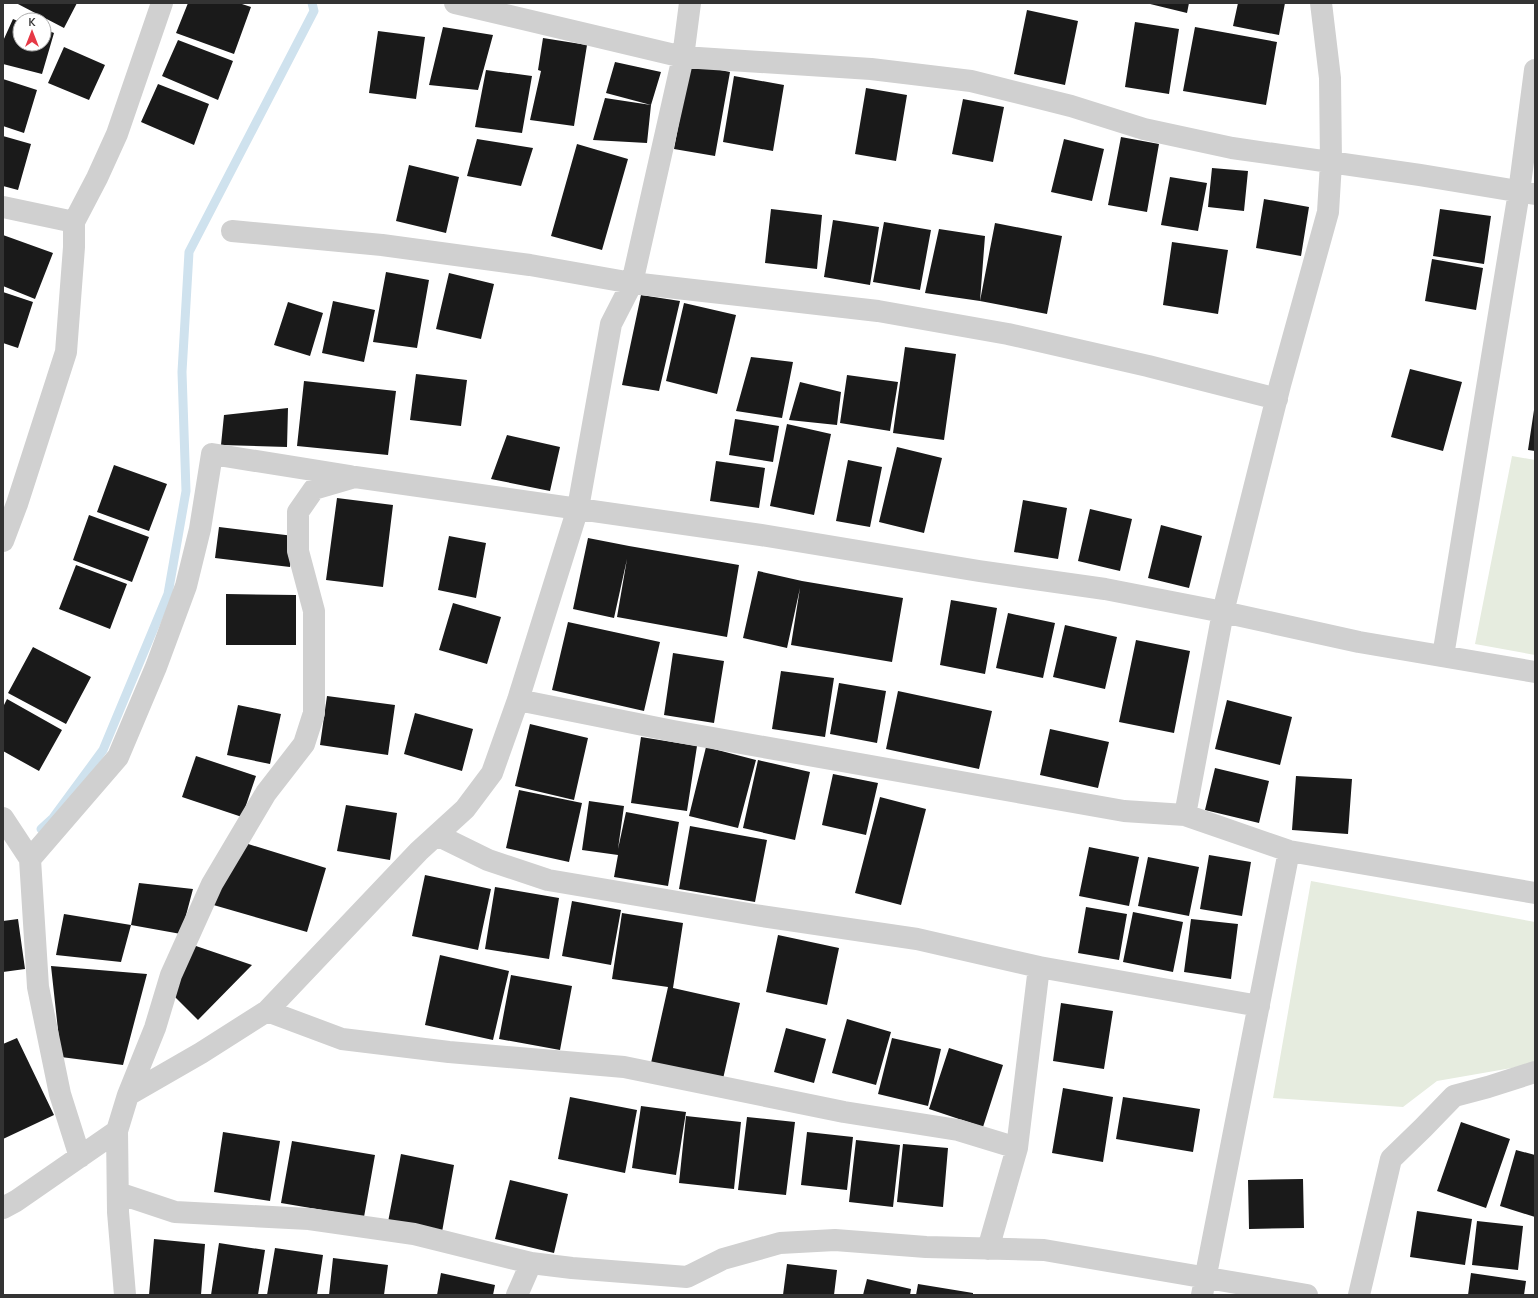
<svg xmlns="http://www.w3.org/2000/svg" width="1538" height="1298" font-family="Manrope,sans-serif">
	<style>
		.green { fill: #e6ecdf }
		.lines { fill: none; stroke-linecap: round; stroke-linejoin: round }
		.stream { stroke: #cfe2ee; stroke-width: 9 }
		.building { fill: #1a1a1a }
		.street { stroke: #d0d0d0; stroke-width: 22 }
	</style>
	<rect width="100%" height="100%" fill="#fff"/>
	<!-- green -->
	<path class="green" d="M1512 456 1535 460V655L1475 644Z
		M1311 881 1535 922V1064L1437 1081 1403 1107 1273 1098Z"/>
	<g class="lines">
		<!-- stream -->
		<path class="stream" d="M41 829 53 818 103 750 168 594 186 491 182 372 189 252 314 11 312 3"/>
	</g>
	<!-- building -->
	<path class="building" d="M16 3H77L64 28Z
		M188 3H239L251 7 234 54 176 33Z
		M1146 3H1189L1187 13Z
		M1238 3H1285L1279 35 1233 26Z
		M1027 10 1078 21 1065 85 1014 74Z
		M13 19 20 22V44H44V29L54 33 42 74 3 64V41Z
		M1135 22 1179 29 1169 94 1125 87Z
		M443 27 493 35 478 90 429 85Z
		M1195 27 1277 42 1266 105 1183 91Z
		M378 31 425 37 416 99 369 93Z
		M543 38 587 45 574 126 530 120 541 71 538 70Z
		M178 40 233 61 218 100 162 76Z
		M64 47 105 65 89 100 48 83Z
		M615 62 661 72 651 105 606 93Z
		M690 64 730 72 715 156 674 149Z
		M486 70 532 76 522 133 475 127Z
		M734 76 784 85 773 151 723 142Z
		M3 79 37 90 24 133 3 126Z
		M158 84 209 104 194 145 141 122Z
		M866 88 907 95 896 161 855 154Z
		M605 98 651 105 647 143 593 140Z
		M963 99 1004 107 993 162 952 154Z
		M3 136 31 144 18 190 3 186Z
		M1121 137 1159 144 1147 212 1108 205Z
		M477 139 533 148 521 186 467 176Z
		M1064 139 1104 149 1092 201 1051 192Z
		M577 144 628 159 602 250 551 236Z
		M409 165 459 177 446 233 396 221Z
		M1212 168 1248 171 1244 211 1208 207Z
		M1170 177 1207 183 1198 231 1161 225Z
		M1264 199 1309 207 1301 256 1256 248Z
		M771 209 822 215 817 269 765 263Z
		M1440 209 1491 216 1484 264 1433 256Z
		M833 220 879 227 870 285 824 277Z
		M884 222 931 230 920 290 873 282Z
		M995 223 1062 236 1047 314 980 301 925 293 939 229 985 236 980 301Z
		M3 235 53 253 35 299 3 286Z
		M1172 242 1228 250 1218 314 1163 305Z
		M1432 259 1483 268 1476 310 1425 301Z
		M386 272 429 280 417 348 373 342Z
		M449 273 494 284 481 339 436 329Z
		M3 292 33 302 18 348 3 343Z
		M641 295 680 301 659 391 622 385Z
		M333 301 375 310 364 362 322 353Z
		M288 302 323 313 310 356 274 345Z
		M684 303 736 315 717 394 666 381Z
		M905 347 956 354 944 440 893 433Z
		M751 357 793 362 782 418 736 411Z
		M1410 369 1462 382 1443 451 1391 437Z
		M416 374 467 380 461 426 410 420Z
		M847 375 898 382 890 431 840 423Z
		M304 381 396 391 388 455 297 446Z
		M800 382 841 392 837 425 789 420Z
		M288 408 287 447 221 445 224 415Z
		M1534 410H1535V451L1528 450Z
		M735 419 779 426 773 462 729 455Z
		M787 424 831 434 814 515 770 506Z
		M507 435 560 447 550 491 491 479Z
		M897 447 942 458 924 533 879 522Z
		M848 460 882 467 870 527 836 521Z
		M716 461 765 468 759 508 710 501Z
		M114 465 167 484 149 531 97 512Z
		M337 498 393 505 383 587 326 580Z
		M1023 500 1067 508 1058 559 1014 552Z
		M1090 509 1132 519 1120 571 1078 561Z
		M89 515 149 537 132 582 73 560Z
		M1161 525 1202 536 1189 588 1148 578Z
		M219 527 294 536 290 567 215 558Z
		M449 536 486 543 476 598 438 590Z
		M588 538 629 546 739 565 727 637 617 617 627 559 614 618 573 609Z
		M76 565 127 584 110 629 59 609Z
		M758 571 802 581 903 598 892 662 791 645 800 588 787 648 743 638Z
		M226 594 296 595V645H226Z
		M951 600 997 608 985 674 940 665Z
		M453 603 501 617 487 664 439 650Z
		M1008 613 1055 623 1043 678 996 668Z
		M568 622 660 642 644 711 552 690Z
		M1065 625 1117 637 1105 689 1053 677Z
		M1136 640 1190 651 1174 733 1119 722Z
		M33 647 91 677 66 724 8 693Z
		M673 653 724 661 714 723 664 715Z
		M781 671 834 678 825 737 772 729Z
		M839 683 886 691 877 743 830 734Z
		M898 691 992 711 979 769 886 749Z
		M327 696 395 705 388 755 320 745Z
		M7 699 62 730 39 771 3 751V707Z
		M1227 700 1292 717 1280 765 1215 749Z
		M238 705 281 714 270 764 227 755Z
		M415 713 473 729 462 771 404 754Z
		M530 724 588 738 574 800 515 786Z
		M1050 729 1109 742 1098 788 1040 775Z
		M641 737 697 746 687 811 631 803Z
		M706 747 756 760 738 828 689 816Z
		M196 756 256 776 242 817 182 797Z
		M758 760 810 772 795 840 743 828Z
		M1215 768 1269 781 1259 823 1205 810Z
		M833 774 878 783 866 835 822 825Z
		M1296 776 1352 779 1348 834 1292 830Z
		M519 790 582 803 569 862 506 848Z
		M880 797 926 809 901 905 855 893Z
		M589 801 624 806 618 849 626 812 679 822 668 886 614 877 618 855 582 850Z
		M346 805 397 813 390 860 337 851Z
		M690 826 767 840 755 902 679 889Z
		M245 843 326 868 307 932 210 904Z
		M1089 847 1139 857 1129 906 1079 896Z
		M1209 855 1251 862 1242 916 1200 909Z
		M1148 857 1199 867 1189 916 1138 906Z
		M425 875 491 889 478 950 412 936Z
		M139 883 193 889 181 934 131 925Z
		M495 887 559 898 549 959 485 949Z
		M572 901 621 910 611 965 562 956Z
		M1086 907 1127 914 1119 960 1078 953Z
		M1133 912 1183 922 1173 972 1123 962Z
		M622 913 683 923 673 988 740 1003 723 1079 651 1063 668 987 612 979Z
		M64 914 131 925 121 962 56 955Z
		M18 919 25 969 3 972V921Z
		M1191 919 1238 924 1231 979 1184 972Z
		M778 935 839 948 827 1005 766 992Z
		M193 945 252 965 198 1020 172 994Z
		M440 955 509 971 493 1040 425 1025Z
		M51 966 147 974 123 1065 61 1057Z
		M511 975 572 986 560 1050 499 1039Z
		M1061 1003 1113 1011 1104 1069 1053 1061Z
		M847 1019 891 1032 876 1085 832 1073Z
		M786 1028 826 1039 814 1083 774 1072Z
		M17 1038 54 1115 3 1139V1044Z
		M892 1038 941 1049 928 1106 878 1094Z
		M949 1048 1003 1065 983 1127 929 1109Z
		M1063 1088 1113 1097 1103 1162 1052 1153Z
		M570 1097 637 1110 625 1173 558 1159Z
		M1123 1097 1200 1109 1193 1152 1116 1139Z
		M641 1106 686 1112 676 1175 632 1168Z
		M686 1116 741 1122 734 1189 679 1183Z
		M747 1117 795 1122 786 1195 738 1190Z
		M1461 1122 1510 1139 1486 1208 1437 1191Z
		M223 1132 280 1141 270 1201 214 1192Z
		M807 1132 853 1137 847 1190 801 1185Z
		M856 1140 900 1145 893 1207 849 1202Z
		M292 1141 375 1155 364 1217 281 1203Z
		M903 1144 948 1148 943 1207 897 1202Z
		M1516 1150 1535 1155V1217L1500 1206Z
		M401 1154 454 1165 442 1232 388 1222Z
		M1303 1179 1304 1228 1249 1229 1248 1180Z
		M510 1180 568 1194 554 1253 495 1239Z
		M1417 1211 1472 1219 1465 1265 1410 1257Z
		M1477 1221 1523 1226 1518 1270 1472 1265Z
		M154 1239 205 1244 201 1295H149Z
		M219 1243 265 1250 258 1295H211Z
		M275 1248 323 1255 317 1295H267Z
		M333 1258 388 1265 384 1295H329Z
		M787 1264 837 1270 834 1295H783Z
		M441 1273 495 1285 493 1295H437Z
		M1471 1273 1526 1281 1524 1295H1468Z
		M867 1279 911 1289 910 1295H863Z
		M918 1284 973 1293V1295H916Z"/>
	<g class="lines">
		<!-- street -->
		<path class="street" d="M455 3 683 57 871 69 971 81 1071 106 1144 129 1232 148 1420 175 1535 194
			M3 207 74 222
			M232 231 382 245 530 265 632 283 878 311 1008 334 1148 366 1277 399
			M3 541 17 504 66 352 74 247V222L97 178 117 134 162 3
			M1443 656 1519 192 1535 70
			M518 700 673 731 1124 811 1185 815 1289 851 1535 893
			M1185 815 1223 612 1280 385 1328 212 1331 163 1330 78 1321 3
			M3 818 30 859 38 987 60 1094 80 1157
			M437 835 488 860 548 880 755 915 917 939 1039 967 1017 1148
			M30 859 118 757 156 667 186 586 200 529 212 454 350 476
			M1039 967 1259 1006
			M267 1011 342 1039 449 1052 624 1067 844 1112 958 1130 1017 1148 988 1249
			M128 1095 201 1053 267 1011 419 851 465 809 492 773 518 700 578 508 611 324 632 283 683 57 690 3
			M118 1193 175 1212 309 1219 414 1234 531 1263 572 1268 687 1277 723 1259 780 1243 835 1240 926 1247 1044 1250 1307 1295
			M3 1208 16 1201 117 1131
			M125 1295 118 1212 117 1131 128 1095 155 1028 171 975 212 884 266 793 304 744 314 713V611L298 551V512L314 489 355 477 761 535 979 571 1105 589 1223 612 1359 642 1535 672
			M517 1295 531 1263
			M1202 1295 1289 851
			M1359 1295 1391 1159 1423 1128 1454 1096 1488 1087 1535 1072"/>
	</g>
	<!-- border -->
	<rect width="1538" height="1298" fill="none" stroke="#333333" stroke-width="8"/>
	<!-- north arrow -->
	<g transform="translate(32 32)"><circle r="19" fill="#ffffff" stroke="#adadad"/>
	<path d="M0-3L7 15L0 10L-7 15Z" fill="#e63946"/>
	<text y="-6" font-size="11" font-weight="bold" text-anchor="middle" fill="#333333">K</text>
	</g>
</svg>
